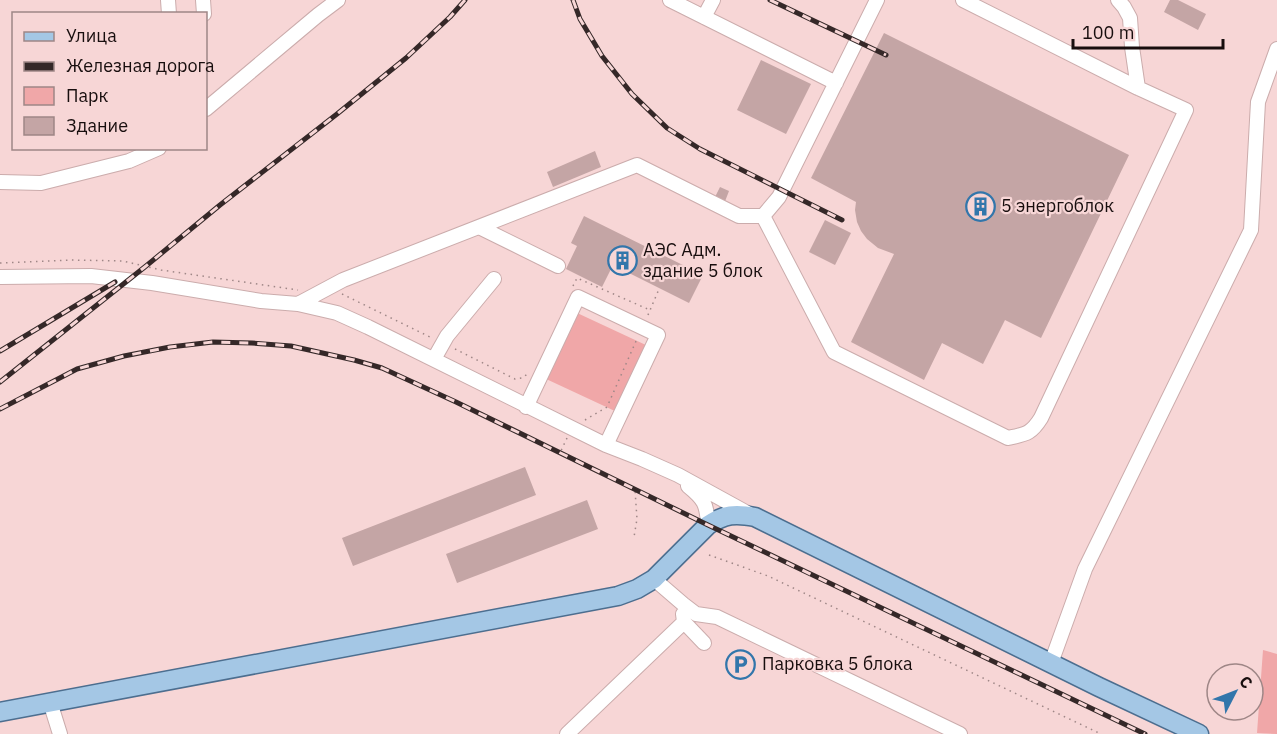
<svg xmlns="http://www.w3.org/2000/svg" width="1277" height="734" font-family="'IBM Plex Sans',sans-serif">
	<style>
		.green { fill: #f0a7a8 }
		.building { fill: #c4a5a5 }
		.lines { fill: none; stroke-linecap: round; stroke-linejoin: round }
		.minor-casing { stroke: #cbacac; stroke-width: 16 }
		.major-casing { stroke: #4c6e8f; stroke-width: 21 }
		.path { stroke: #9f8787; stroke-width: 1.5; stroke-dasharray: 1.5 4.5; stroke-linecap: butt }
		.minor { stroke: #fff; stroke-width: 14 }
		.major { stroke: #a4c7e5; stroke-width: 18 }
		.rail-casing { stroke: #352828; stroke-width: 5 }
		.rail { stroke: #f7d6d6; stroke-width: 3; stroke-dasharray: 9; stroke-linecap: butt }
		.labels { text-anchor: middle; stroke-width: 4.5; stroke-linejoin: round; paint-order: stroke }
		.poi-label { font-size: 18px; fill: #180e0e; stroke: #f7d6d6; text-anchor: start }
	</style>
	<rect width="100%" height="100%" fill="#f7d6d6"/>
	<!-- green -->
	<path class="green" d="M575 312 648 346 617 412 544 378Z
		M1263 650 1277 654V734L1257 733Z"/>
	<!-- building -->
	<path class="building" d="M1170 0H1178L1206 14 1198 30 1164 12Z
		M884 33 1129 155 1041 338 1005 320 983 364 942 343 924 380 851 342 894 254 878 248 867 239 861 231 857 222 855 210 856 202 811 178Z
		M761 60 811 84 786 134 737 110Z
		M595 151 601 167 553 187 547 172Z
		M720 187 729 191 724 204 714 199Z
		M584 216 703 275 689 303 613 265 602 287 566 269 577 246 571 243Z
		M825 220 851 233 835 265 809 252Z
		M525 467 536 495 353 566 342 538Z
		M587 500 598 529 457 583 446 554Z"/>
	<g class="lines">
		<defs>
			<path id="minor" d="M168 0 169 14
				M203 0 204 14
				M670 0 836 83
				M1118 0 1124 7 1130 18 1132 47 1138 88
				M704 17 713 0
				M206 109 318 15 338 0
				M0 182 41 183 129 161 159 148
				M763 216 834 352 1008 438C1026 434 1031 434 1041 418L1186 110 1138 88 963 0
				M479 227 558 266
				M0 277 91 276 152 283 261 301 298 304 337 313 368 327 606 445 642 459 678 475 749 514
				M298 304 343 280 637 165 739 216H763L779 197 877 0
				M434 359 447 336 494 279
				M526 407 578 297 658 335 606 445
				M688 486C704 499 707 504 708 525
				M654 579 683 604 696 614 717 617 960 734
				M683 614 684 622 704 643
				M1051 663 1085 569 1251 230 1258 102 1277 49
				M50 702 60 734
				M567 734 684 622"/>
			<path id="major" d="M0 712 618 596 637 589 654 579 708 525C725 514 735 513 755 517L1099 687 1199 734"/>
		</defs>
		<!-- minor casing -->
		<use href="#minor" class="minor-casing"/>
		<!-- major casing -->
		<use href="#major" class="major-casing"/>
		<!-- path -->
		<path class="path" d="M0 263 71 260 123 261 161 270 298 290
			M573 286 577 278 650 310
			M342 294 432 338
			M648 315 659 289
			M455 349 515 379 522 378 529 373
			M585 420 607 407 637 339
			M567 438 560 453 635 490 637 519 634 537
			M709 555 768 576 1101 734"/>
		<!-- minor -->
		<use href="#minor" class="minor"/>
		<!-- major -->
		<use href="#major" class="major"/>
		<defs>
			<path id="rail" d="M573 0 580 19 602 56 632 94 667 128 700 149 842 220
				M770 0 886 55
				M0 351 115 282
				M0 382 146 266 220 205 337 114 406 58 450 17 465 0
				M0 409 77 369 124 356 170 347 213 342 252 343 291 346 354 360 382 368 456 402 708 525 1145 734"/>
		</defs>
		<!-- rail casing -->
		<use href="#rail" class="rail-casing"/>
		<!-- rail -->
		<use href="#rail" class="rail"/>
	</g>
	<!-- icons -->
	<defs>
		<symbol id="building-ring" viewBox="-11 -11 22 22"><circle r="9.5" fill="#f7d6d6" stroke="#3276ab" stroke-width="1.5"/><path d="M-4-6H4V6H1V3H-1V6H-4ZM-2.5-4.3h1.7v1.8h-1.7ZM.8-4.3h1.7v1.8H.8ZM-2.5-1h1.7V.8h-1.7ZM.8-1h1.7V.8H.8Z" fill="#3276ab"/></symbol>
		<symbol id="parking-ring" viewBox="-11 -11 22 22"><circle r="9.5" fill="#f7d6d6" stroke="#3276ab" stroke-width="1.5"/><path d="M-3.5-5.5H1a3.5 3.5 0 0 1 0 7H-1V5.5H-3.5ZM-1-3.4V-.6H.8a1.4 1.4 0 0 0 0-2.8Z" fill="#3276ab"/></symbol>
	</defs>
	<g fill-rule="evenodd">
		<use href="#building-ring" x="964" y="190" width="33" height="33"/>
		<use href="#building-ring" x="606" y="244" width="33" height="33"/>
		<use href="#parking-ring" x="724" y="648" width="33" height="33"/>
	</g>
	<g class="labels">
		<!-- poi labels -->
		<g class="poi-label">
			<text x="1001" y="212">5 энергоблок</text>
			<text x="643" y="256">АЭС Адм.<tspan x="643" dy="21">здание 5 блок</tspan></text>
			<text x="762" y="670">Парковка 5 блока</text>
		</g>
	</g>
	<!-- legend -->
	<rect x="12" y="12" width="195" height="138" fill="#f7d6d6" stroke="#9e8686" stroke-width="1.5"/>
	<rect x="24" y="32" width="30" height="9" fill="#a4c7e5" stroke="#9e8686" stroke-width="1.5"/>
	<text x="66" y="42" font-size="18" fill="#180e0e">Улица</text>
	<rect x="24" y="62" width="30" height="9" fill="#352828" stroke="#9e8686" stroke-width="1.5"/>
	<text x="66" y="72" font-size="18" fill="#180e0e">Железная дорога</text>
	<rect x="24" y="87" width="30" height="18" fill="#f0a7a8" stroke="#9e8686" stroke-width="1.5"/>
	<text x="66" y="102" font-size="18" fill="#180e0e">Парк</text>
	<rect x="24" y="117" width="30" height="18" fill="#c4a5a5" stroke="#9e8686" stroke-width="1.5"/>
	<text x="66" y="132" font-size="18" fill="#180e0e">Здание</text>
	<!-- north arrow -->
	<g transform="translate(1235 692) rotate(48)"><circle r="28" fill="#f7d6d6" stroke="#9e8686" stroke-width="1.5"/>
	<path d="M0-4.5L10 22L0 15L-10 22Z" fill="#3276ab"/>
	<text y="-9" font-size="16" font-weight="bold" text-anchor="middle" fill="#180e0e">С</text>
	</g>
	<!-- scale -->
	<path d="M1073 39v9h150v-9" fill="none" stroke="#180e0e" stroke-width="3"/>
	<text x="1082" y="39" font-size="18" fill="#180e0e" stroke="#f7d6d6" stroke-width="4.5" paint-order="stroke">100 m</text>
</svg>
